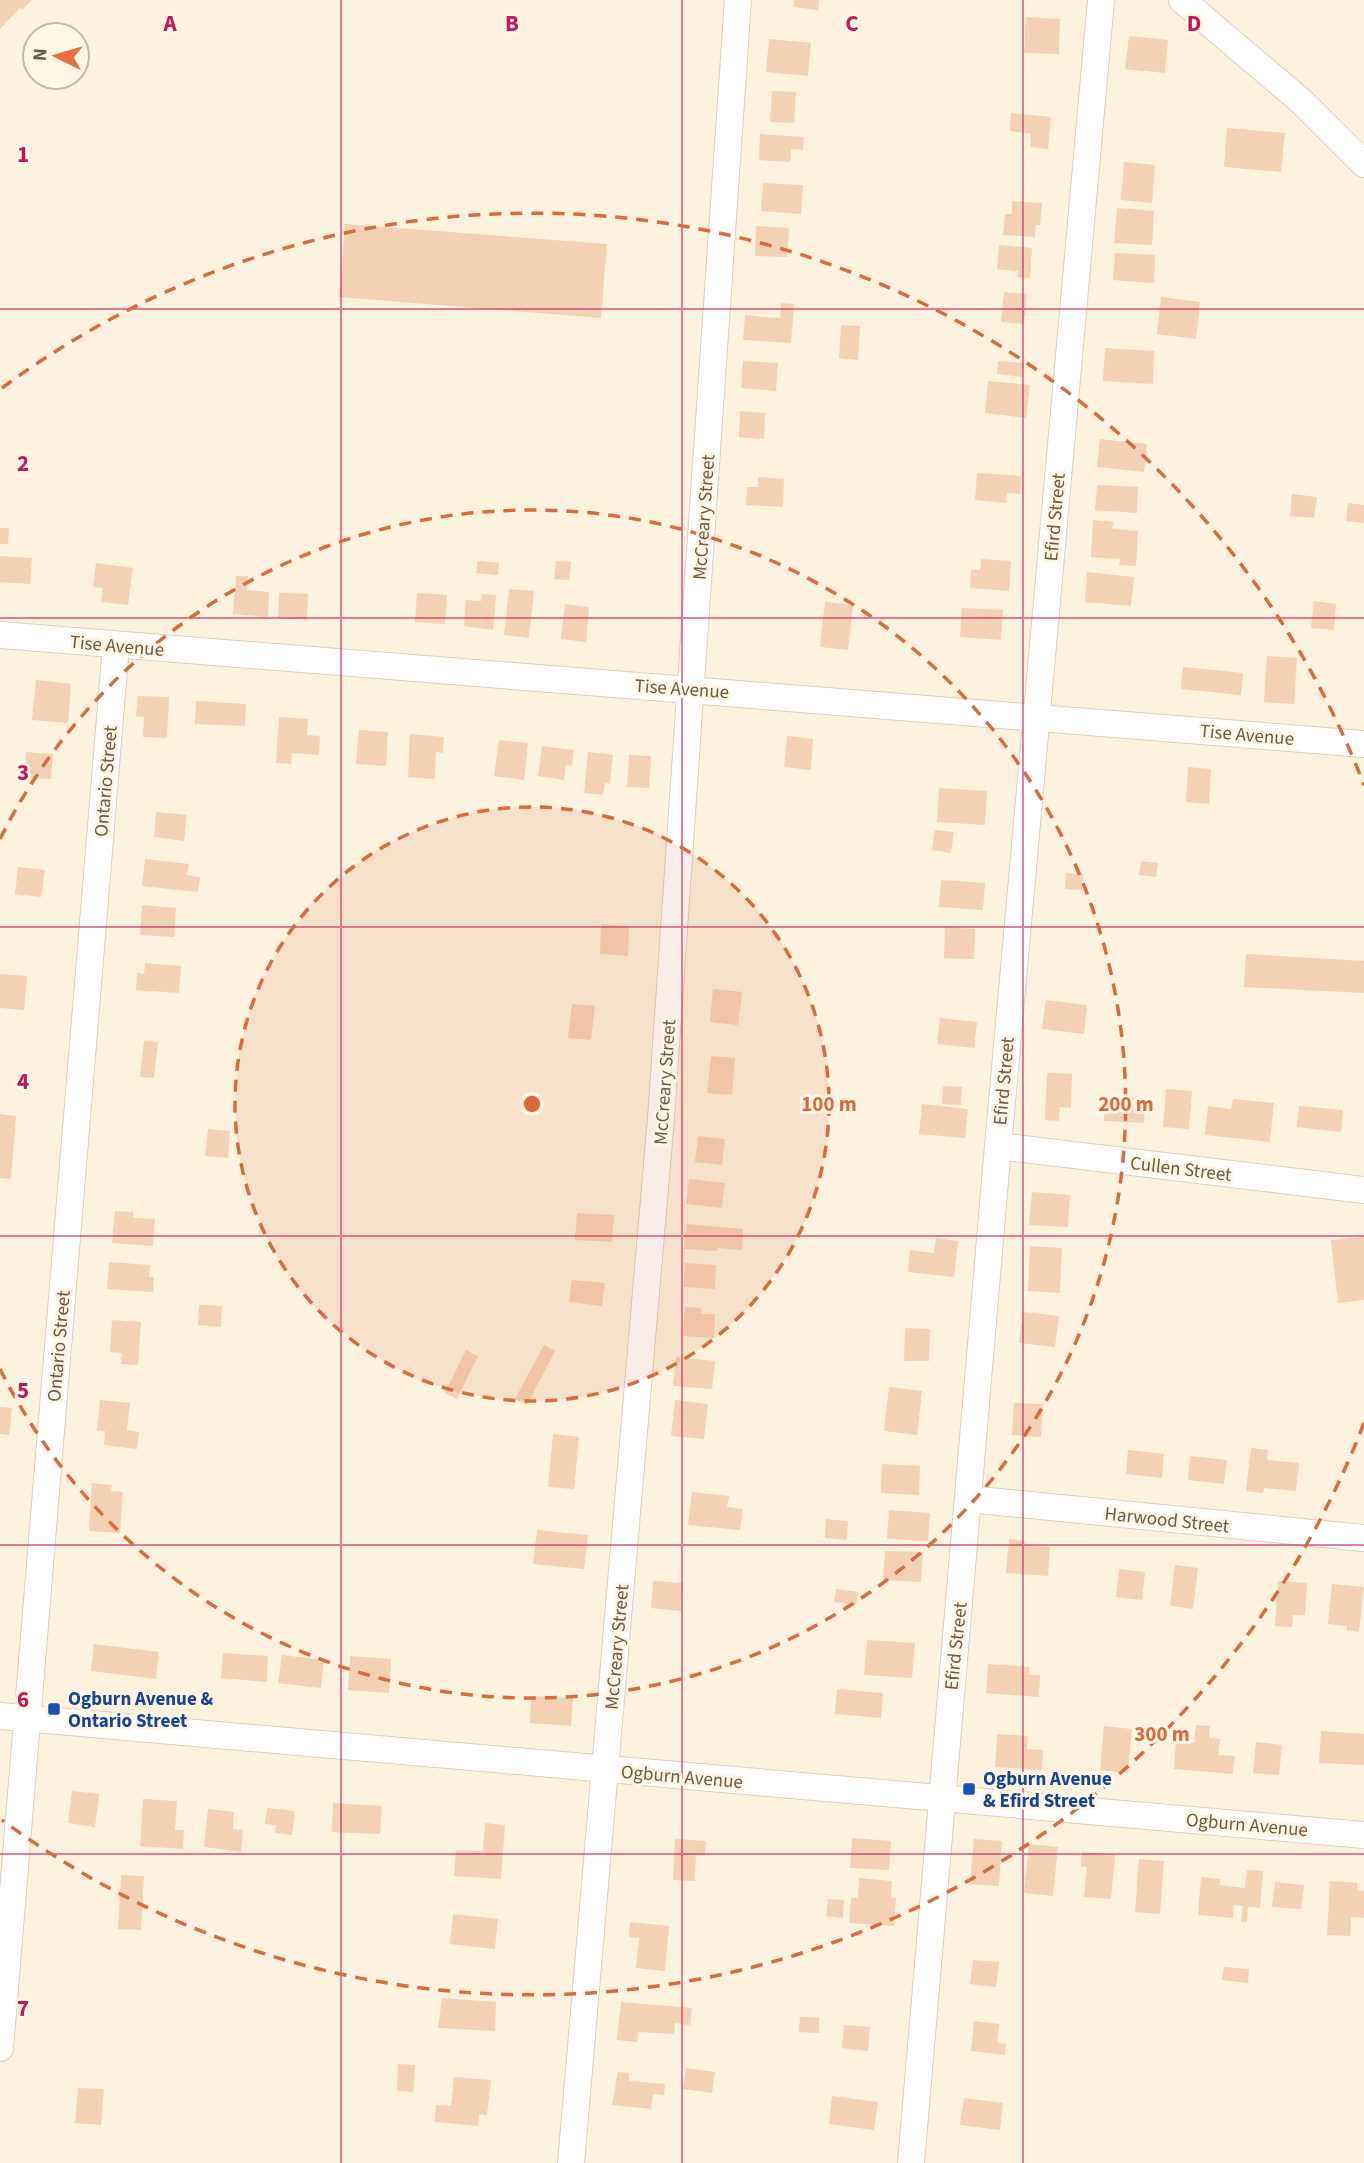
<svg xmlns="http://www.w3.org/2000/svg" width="1364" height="2163" font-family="'Source Sans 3',sans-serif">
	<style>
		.building { fill: #f3d1b5 }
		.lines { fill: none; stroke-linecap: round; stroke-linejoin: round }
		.minor-casing { stroke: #e0ceba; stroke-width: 28 }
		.minor { stroke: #fff; stroke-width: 26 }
		.grid { fill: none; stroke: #c2185b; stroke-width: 2; stroke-opacity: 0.55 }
		.ring { fill: none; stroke: #d96b3f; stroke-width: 3.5; stroke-dasharray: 12 9 }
		.transit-dot { fill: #1a4fb4; stroke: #fff6e4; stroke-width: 2.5 }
		.labels { text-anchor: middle; stroke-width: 6; stroke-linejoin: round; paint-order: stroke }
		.street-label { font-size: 19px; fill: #735846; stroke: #fff6e4 }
		.transit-label { font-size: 19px; font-weight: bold; fill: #164399; stroke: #fff6e4; text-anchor: start }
		.grid-label { font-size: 23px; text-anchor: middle; font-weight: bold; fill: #c2185b; stroke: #fff6e4; stroke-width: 6; stroke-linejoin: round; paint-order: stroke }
		.centre { fill: #d96b3f; stroke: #fff6e4; stroke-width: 3.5 }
		.ring-label { font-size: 21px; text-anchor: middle; font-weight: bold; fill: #d96b3f; stroke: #fff6e4; stroke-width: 6; stroke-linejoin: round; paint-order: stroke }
	</style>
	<rect width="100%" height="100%" fill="#fdf2de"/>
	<!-- building -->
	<path class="building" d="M0 0H32L22 10 20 8 0 29Z
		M794 0H819L818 10 794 7Z
		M1026 17 1060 19 1059 54 1024 53Z
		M1129 36 1168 40 1165 73 1125 69Z
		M769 39 811 43 808 76 766 72Z
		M772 91 796 92 794 123 770 122Z
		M1011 113 1051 117 1048 149 1030 147 1031 134 1010 131Z
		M1227 128 1285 133 1281 172 1224 167Z
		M760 134 804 137 803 150 791 149 790 162 759 160Z
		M1124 162 1155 165 1152 203 1121 200Z
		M763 183 803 185 801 214 761 211Z
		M1012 201 1042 203 1040 225H1036L1035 237 1003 235 1005 214H1012Z
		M1117 208 1154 211 1152 245 1114 243Z
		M345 224 607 244 601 318 339 297Z
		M756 226 789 228 787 257 755 256Z
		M999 245 1032 248 1030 278 1017 277 1018 271 997 269Z
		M1115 253 1155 255 1154 283 1113 280Z
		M1004 292 1027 294 1024 324 1001 322Z
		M1161 297 1200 302 1196 339 1157 334Z
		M781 303 794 304 791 343 743 340 745 315 780 318Z
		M841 325 860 326 858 360 839 358Z
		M1105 348 1154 351 1153 384 1103 381Z
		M743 361 778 363 776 391 741 388Z
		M998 361 1024 363 1022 377 997 374Z
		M988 381 1030 385 1026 418 985 413Z
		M740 411 765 413 764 439 739 437Z
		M1100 439 1147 444 1144 472 1097 467Z
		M977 473 1021 476 1020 494 1007 493 1006 503 975 500Z
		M758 477 784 479 783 507 746 505 747 487H758Z
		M1097 485 1138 487 1137 513 1095 510Z
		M1292 494 1317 497 1314 518 1290 516Z
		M1348 503 1364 505V523L1346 521Z
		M1093 520 1113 522 1112 529 1138 531 1136 566 1119 565 1120 559 1091 557Z
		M0 528H9L8 544H0Z
		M0 556 32 558 30 584 0 582Z
		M981 559 1011 561 1009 591 970 588 971 570H980Z
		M478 561 499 563 498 575 476 573Z
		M556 561 571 562 569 580 554 579Z
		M96 563 133 568 128 605 101 602 103 588 93 587Z
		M1087 572 1134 577 1131 606 1085 602Z
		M236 576H248L247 590 269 592 268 617 233 614Z
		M509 589 534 591 529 638 504 635Z
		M279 593 308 594 307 620 278 618Z
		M417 593 447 595 445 624 415 622Z
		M482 594 496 595 493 630 464 626 466 600 481 601Z
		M1314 601 1336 604 1334 630 1311 628Z
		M825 602 853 605 848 650 820 647Z
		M565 604 589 607 586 642 561 639Z
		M962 608 1003 610 1001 640 960 637Z
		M1267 656 1297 658 1294 704 1264 702Z
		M1183 667 1243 673 1241 695 1181 689Z
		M36 680 71 684 68 723 32 720Z
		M138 696 169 697 167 738 143 737 144 717 136 716Z
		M196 701 246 704 245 726 195 724Z
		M279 717 308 719 307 735 320 736 319 755 292 753 291 764 276 763Z
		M359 730 388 732 386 766 356 764Z
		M410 734 444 737 443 753 436 752 435 779 408 777Z
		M787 736 813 739 811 770 784 767Z
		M499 740 528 743 524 780 494 776Z
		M542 746 574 750 572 766 566 765 564 780 538 776Z
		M26 752 53 754 51 779 25 778Z
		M588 752 613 755 610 784 605 783 603 795 584 793Z
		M629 755 651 756 649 788 627 787Z
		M1188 767 1211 769 1209 804 1186 802Z
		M939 788 987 791 985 825 937 822Z
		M156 812 187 815 184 841 154 837Z
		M935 830 954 832 951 853 932 850Z
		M145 859 189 864 187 875 200 877 198 892 142 886Z
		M1141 861 1158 863 1156 877 1139 875Z
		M18 867 45 870 41 897 15 894Z
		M1066 873 1083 874 1082 890 1065 889Z
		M941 880 985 883 983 910 939 907Z
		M142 905 176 908 174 937 140 935Z
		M601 924 629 926 628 956 600 954Z
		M945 927 975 929 974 959 944 958Z
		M1246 954 1364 961V993L1244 987Z
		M145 963 181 966 179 993 136 990 137 973 144 974Z
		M0 974 27 976 24 1010 0 1008Z
		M713 989 742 992 738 1025 710 1022Z
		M1046 1000 1087 1005 1084 1034 1042 1029Z
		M572 1004 595 1006 591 1040 568 1038Z
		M940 1018 977 1022 974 1048 937 1044Z
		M144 1041 158 1042 154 1078 140 1077Z
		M711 1056 735 1058 732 1095 707 1093Z
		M1047 1073 1072 1074 1071 1108 1060 1107 1059 1121 1045 1120Z
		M943 1086 962 1087 961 1105 942 1104Z
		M1166 1089 1192 1091 1189 1129 1163 1127Z
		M1105 1096 1146 1098 1144 1123 1104 1121Z
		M1233 1099 1274 1103 1270 1142 1205 1135 1208 1106 1231 1109Z
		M922 1104 968 1109 965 1138 919 1134Z
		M1299 1106 1343 1110 1341 1132 1297 1127Z
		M0 1114 16 1116 11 1179 0 1178Z
		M208 1129 230 1131 228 1158 205 1156Z
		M698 1136 725 1139 722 1165 695 1162Z
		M689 1179 725 1183 722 1208 686 1204Z
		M1032 1192 1070 1195 1068 1227 1029 1225Z
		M115 1211 133 1212V1218L155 1219 153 1246 112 1243Z
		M577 1213 614 1215 612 1242 575 1240Z
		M686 1224 743 1229 742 1250 718 1248 717 1251 684 1249Z
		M1364 1237V1300L1338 1303 1331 1240Z
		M936 1238 958 1241 954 1277 908 1272 910 1250 934 1253Z
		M1030 1246 1062 1248 1060 1293 1028 1291Z
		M109 1262 150 1265 149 1277H154L153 1292 107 1289Z
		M685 1263 716 1265 715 1289 684 1287Z
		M572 1280 605 1283 602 1306 569 1302Z
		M199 1305 222 1306 221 1327 198 1325Z
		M685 1307 701 1308V1314H715L714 1338 683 1336Z
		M1023 1312 1059 1316 1055 1347 1019 1343Z
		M112 1320 141 1322 138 1365 121 1364 122 1353 110 1352Z
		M905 1328 930 1329 929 1361H904Z
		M544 1345 555 1351 527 1405 515 1399Z
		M466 1350 478 1356 457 1399 445 1393Z
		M676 1357 715 1361 712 1389 673 1386Z
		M889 1387 922 1391 917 1435 884 1431Z
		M100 1400 130 1403 127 1430 139 1432 137 1449 104 1445 105 1431 97 1430Z
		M675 1400 708 1404 704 1439 671 1436Z
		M1014 1403 1043 1404 1041 1437 1012 1435Z
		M0 1407 12 1408 9 1435 0 1434Z
		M553 1434 579 1437 574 1489 548 1487Z
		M1251 1448 1268 1450 1267 1460 1299 1463 1296 1491 1264 1488 1263 1493 1246 1491Z
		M1128 1450 1164 1454 1162 1478 1126 1474Z
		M1190 1456 1227 1460 1224 1484 1188 1480Z
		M882 1464 920 1466 919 1495 881 1493Z
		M92 1483 112 1485 111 1491 123 1492 120 1533 89 1531Z
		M692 1492 729 1496 727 1507 743 1509 740 1530 688 1525Z
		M889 1510 930 1513 928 1541 887 1539Z
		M826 1519 848 1521 847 1540 825 1538Z
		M537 1530 588 1535 584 1569 533 1564Z
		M1009 1539 1025 1541 1024 1545 1050 1547 1048 1576 1006 1573Z
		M885 1551 923 1552 921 1582 883 1580Z
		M1175 1565 1198 1568 1193 1609 1170 1606Z
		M1119 1569 1145 1572 1142 1600 1116 1597Z
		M653 1581 683 1583 681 1611 651 1608Z
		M1278 1581 1307 1583 1305 1615H1293L1292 1627 1275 1626Z
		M1332 1584 1364 1587 1359 1632 1347 1630V1626L1328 1624Z
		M836 1589 858 1592 856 1605 834 1602Z
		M867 1640 915 1643 912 1678 864 1675Z
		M94 1644 159 1652 156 1679 91 1671Z
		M223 1653 268 1656 267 1682 221 1678Z
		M282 1655 324 1660 321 1688 278 1683Z
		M350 1656 391 1659 389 1693 348 1690Z
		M988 1664 1029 1667V1675H1040L1039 1697 986 1693Z
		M837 1689 883 1693 881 1718 835 1714Z
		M531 1696 573 1698 571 1726 530 1723Z
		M1196 1725 1210 1726 1209 1738 1220 1739 1218 1755 1235 1756 1233 1774 1174 1769 1176 1742 1194 1743Z
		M1104 1726 1132 1729 1128 1773 1100 1770Z
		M1321 1731 1364 1734V1765L1319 1763Z
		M997 1734 1028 1736 1027 1749 1043 1750 1042 1770 995 1767Z
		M1256 1742 1282 1745 1279 1775 1253 1773Z
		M72 1791 99 1794 95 1827 68 1823Z
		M143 1799 177 1801 175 1830H184L183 1849 140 1846Z
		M333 1803 382 1806 380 1834 332 1832Z
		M267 1808 295 1811 292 1835 275 1833 276 1825 265 1824Z
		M208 1809 234 1812 233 1829 243 1830 241 1852 204 1847Z
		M485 1823 505 1825 501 1879 454 1876 456 1850 483 1851Z
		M852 1838 891 1841 889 1870 850 1868Z
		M675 1839 706 1841 705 1855H696L695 1881 673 1880Z
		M974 1839 1002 1841 999 1886 970 1884Z
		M1029 1844 1058 1847 1053 1896 1024 1893Z
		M1082 1852 1115 1855 1111 1899 1084 1897 1087 1867 1081 1866Z
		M1139 1859 1164 1861 1160 1914 1135 1912Z
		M1247 1870 1263 1871 1260 1908 1248 1907 1247 1922H1241L1243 1906 1234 1905 1233 1918 1198 1915 1201 1877 1220 1879V1885L1245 1888Z
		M121 1875 144 1876 141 1930 118 1929Z
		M859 1878 892 1881 891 1897 896 1898 894 1926 849 1923 851 1898H858Z
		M1330 1881 1357 1883V1890L1364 1891V1918L1351 1917 1350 1936 1327 1935Z
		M1275 1882 1304 1885 1301 1909 1272 1907Z
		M828 1899 844 1900 843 1918 826 1916Z
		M453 1914 498 1919 495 1949 450 1944Z
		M630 1922 669 1926 665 1971 636 1968 639 1938 629 1937Z
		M973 1960 999 1962 996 1987 970 1984Z
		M1224 1967 1249 1969 1248 1983 1222 1980Z
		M442 1998 496 2002 495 2031 438 2028Z
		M621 2002 692 2008 690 2025 675 2023 674 2034 638 2032 637 2042 617 2040Z
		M800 2017 819 2018V2033L799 2032Z
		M974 2021 999 2024 997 2043 1006 2044 1005 2055 971 2051Z
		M844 2025 870 2027 868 2051 842 2048Z
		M398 2064 415 2065 413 2092 397 2091Z
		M686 2068 715 2072 712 2093 683 2089Z
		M618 2072 629 2073V2081L665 2084 664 2095 653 2094 651 2109 612 2105Z
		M454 2077 491 2080 487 2115 479 2114 478 2126 435 2122 436 2105 451 2106Z
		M78 2088 104 2089 101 2125 75 2123Z
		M832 2096 878 2102 874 2130 829 2124Z
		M964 2098 1003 2103 1000 2130 960 2125Z"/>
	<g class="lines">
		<defs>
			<path id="minor" d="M1182 0 1302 102 1364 164
				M0 635 1364 744
				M998 1146 1364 1190
				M969 1499 1364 1538
				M0 1716 1364 1835
				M0 2048 116 645
				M571 2163 661 1118 738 0
				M911 2163 998 1146 1101 0"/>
		</defs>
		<!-- minor casing -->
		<use href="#minor" class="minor-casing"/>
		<!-- minor -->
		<use href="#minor" class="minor"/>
	</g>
	<!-- grid -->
	<path class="grid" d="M341 0V2163M682 0V2163M1023 0V2163M0 309H1364M0 618H1364M0 927H1364M0 1236H1364M0 1545H1364M0 1854H1364"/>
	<!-- distance rings -->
	<circle cx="532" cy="1104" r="297" fill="#d96b3f" fill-opacity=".12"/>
	<g class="ring">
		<circle cx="532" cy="1104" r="297"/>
		<path d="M0 839A594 594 0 1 1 0 1369"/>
		<path d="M1364 1423A891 891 0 0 1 2 1820M2 388A891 891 0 0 1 1364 785"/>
	</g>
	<!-- markers -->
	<g class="transit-dot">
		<rect x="47" y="1702" width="14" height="14" rx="3.5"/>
		<rect x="962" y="1782" width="14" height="14" rx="3.5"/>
	</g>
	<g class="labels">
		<!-- street labels -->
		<g class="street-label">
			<text transform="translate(703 517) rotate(-86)" y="7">McCreary Street</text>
			<text transform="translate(1054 517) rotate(-85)" y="7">Efird Street</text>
			<text transform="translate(117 645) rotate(5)" y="7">Tise Avenue</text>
			<text transform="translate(682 688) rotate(4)" y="7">Tise Avenue</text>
			<text transform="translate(1247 734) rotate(5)" y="7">Tise Avenue</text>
			<text transform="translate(105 781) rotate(-85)" y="7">Ontario Street</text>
			<text transform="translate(1003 1081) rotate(-85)" y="7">Efird Street</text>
			<text transform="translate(664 1082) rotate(-86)" y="7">McCreary Street</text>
			<text transform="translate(1181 1168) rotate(7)" y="7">Cullen Street</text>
			<text transform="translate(58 1346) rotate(-85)" y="7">Ontario Street</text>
			<text transform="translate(1167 1519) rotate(6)" y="7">Harwood Street</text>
			<text transform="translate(955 1646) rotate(-84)" y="7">Efird Street</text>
			<text transform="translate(616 1647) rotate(-85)" y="7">McCreary Street</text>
			<text transform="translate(682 1776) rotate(5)" y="7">Ogburn Avenue</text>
			<text transform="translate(1247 1824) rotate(5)" y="7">Ogburn Avenue</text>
		</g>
		<!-- transit labels -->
		<g class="transit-label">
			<text x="68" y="1705">Ogburn Avenue &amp;<tspan x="68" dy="22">Ontario Street</tspan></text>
			<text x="983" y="1785">Ogburn Avenue<tspan x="983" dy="22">&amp; Efird Street</tspan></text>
		</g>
	</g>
	<g class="grid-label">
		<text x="170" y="31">A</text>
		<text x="512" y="31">B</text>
		<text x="852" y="31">C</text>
		<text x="1194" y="31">D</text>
		<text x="23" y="162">1</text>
		<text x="23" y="471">2</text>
		<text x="23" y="780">3</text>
		<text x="23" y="1089">4</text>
		<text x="23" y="1398">5</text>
		<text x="23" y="1707">6</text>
		<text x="23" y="2016">7</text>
	</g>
	<circle cx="532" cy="1104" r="10" class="centre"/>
	<g class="ring-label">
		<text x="829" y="1111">100 m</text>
		<text x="1126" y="1111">200 m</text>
		<text x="1162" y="1741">300 m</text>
	</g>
	<!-- north arrow -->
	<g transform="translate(56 56) rotate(275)"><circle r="33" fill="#fff6e4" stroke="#c7b7a5" stroke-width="2"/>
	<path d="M0-5L12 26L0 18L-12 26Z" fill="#eb6e3e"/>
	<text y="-10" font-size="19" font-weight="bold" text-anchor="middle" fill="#735846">N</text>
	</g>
</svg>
